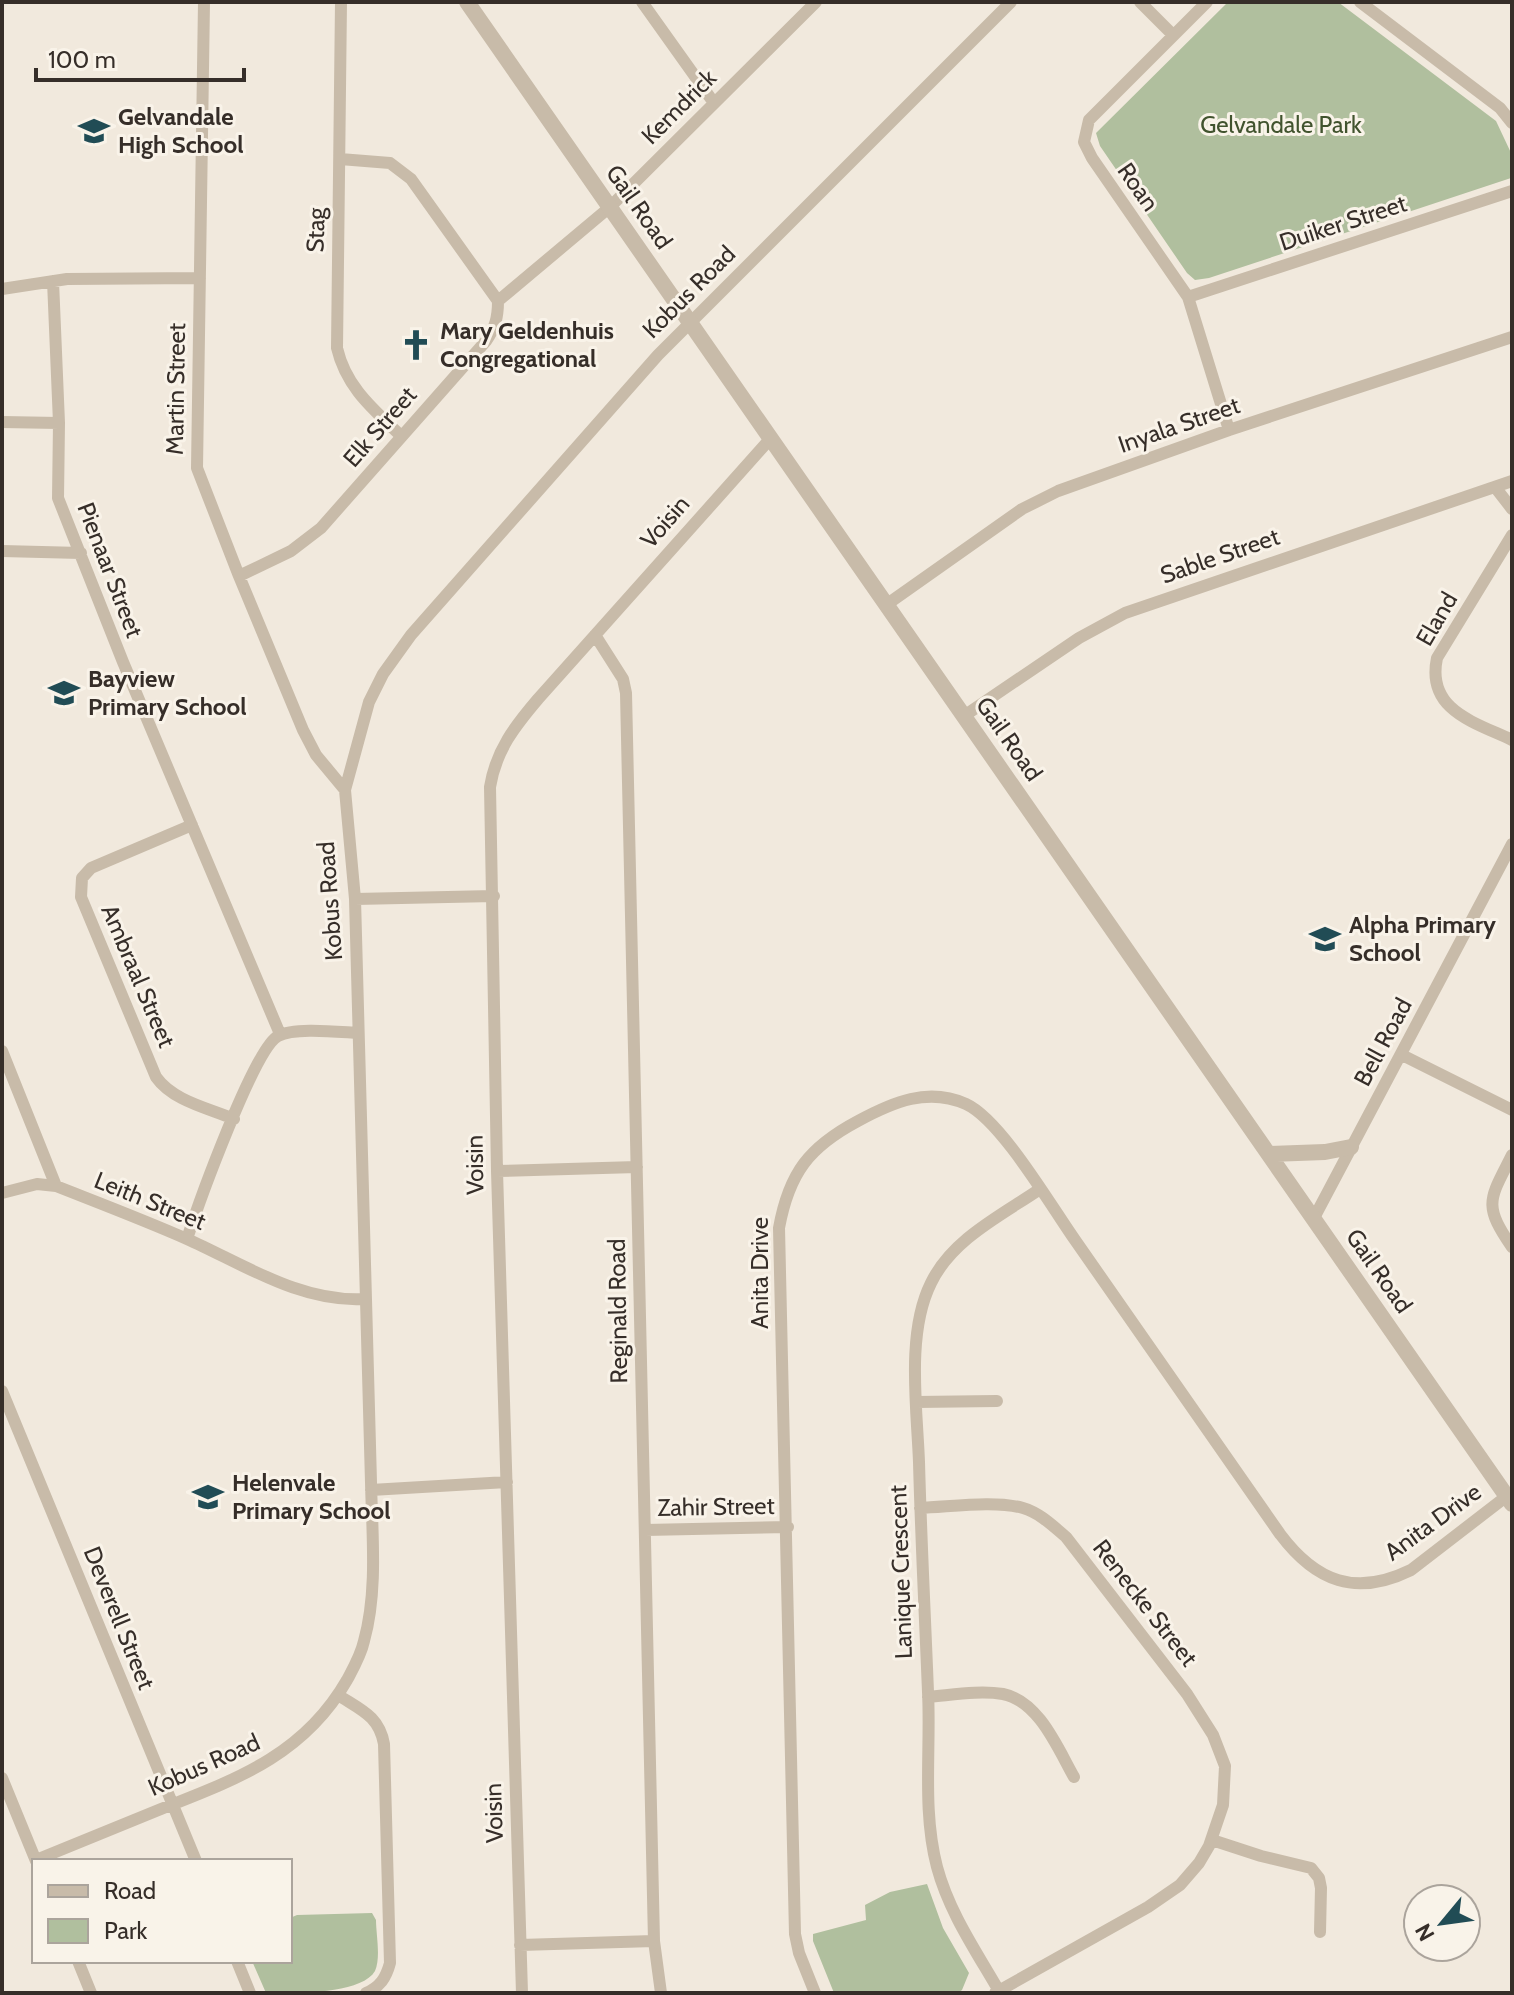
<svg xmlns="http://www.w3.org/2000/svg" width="1514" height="1995" font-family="Cabin,sans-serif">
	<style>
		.green { fill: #b0bf9e }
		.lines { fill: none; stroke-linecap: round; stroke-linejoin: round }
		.minor { stroke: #c8bba9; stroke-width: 12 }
		.tertiary { stroke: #c8bba9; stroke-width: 16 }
		.labels { text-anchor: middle; stroke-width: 6; stroke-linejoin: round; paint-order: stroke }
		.street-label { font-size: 24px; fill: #362e29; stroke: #f9f3e9 }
		.poi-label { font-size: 24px; font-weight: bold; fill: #362e29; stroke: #f9f3e9; text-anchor: start }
		.park-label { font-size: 24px; fill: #41532e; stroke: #f9f3e9 }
	</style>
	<rect width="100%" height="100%" fill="#f1e9dd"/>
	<!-- green -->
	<path class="green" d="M1228 2H1338L1496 121 1512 155 1511 178 1209 278 1195 280 1187 273 1100 146 1096 133Z
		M927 1884 943 1928 969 1973 962 1990 958 1993H834L813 1941V1934L866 1920 865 1905 890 1892Z
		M372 1913 376 1920C376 1934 381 1958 375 1971 361 1995 292 1993 266 1993L252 1961H290V1918L297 1915Z"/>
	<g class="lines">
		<!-- minor -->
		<path class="minor" d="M204 2 197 468 239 576 303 730 316 755 345 790
			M341 2 337 348C346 387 373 409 400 435
			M642 2 714 103
			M1140 2 1173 35
			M1207 2 1089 120 1084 142 1092 158 1188 297 1229 430
			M1360 2 1500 108 1512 123
			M53 281 59 423 58 498 123 662 280 1034
			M2 289 67 279 200 278
			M1188 297 1512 191
			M498 301 610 207 816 2
			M2 422 59 423
			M1495 487 1512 509
			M1512 535 1437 658C1426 710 1474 722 1512 740
			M2 551 81 553
			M239 576 291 551 321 528 486 341C495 328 498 318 498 301L411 179 390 163 340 159
			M886 605 1022 509 1058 491 1229 430 1512 337
			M595 635 623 679 626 693 654 1941 661 1993
			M964 716 1079 638 1125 613 1512 481
			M192 825 91 868 82 878 81 897 156 1077C173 1101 208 1108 234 1119
			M355 899 494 896
			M2 1051 56 1186
			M1402 1055 1512 1110
			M1512 1155C1490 1199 1482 1204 1512 1247
			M497 1171 637 1167
			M2 1193 37 1184 56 1186C99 1203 144 1220 187 1239 243 1264 301 1303 365 1299
			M1314 1218 1512 844
			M187 1239C198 1205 254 1049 278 1036 294 1027 339 1032 358 1033
			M2 1391 196 1861
			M916 1402 997 1401
			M371 1490 507 1482
			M920 1508C950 1507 994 1500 1023 1508 1040 1513 1053 1526 1066 1537L1187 1694 1213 1735 1225 1766 1223 1805 1209 1846 1199 1863 1180 1885 1148 1907 995 1993
			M645 1530 788 1527
			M338 1695C361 1710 379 1716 384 1744L390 1963C386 1978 380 1987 366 1993
			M928 1697C952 1695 979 1690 1003 1694 1039 1701 1058 1749 1074 1777
			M2 1778 36 1861
			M1212 1840 1261 1856 1311 1868 1319 1878 1321 1888 1320 1932
			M36 1860C77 1843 119 1826 161 1809 237 1779 304 1755 347 1680 354 1667 361 1655 364 1641 378 1591 372 1533 371 1482L355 899 345 790 369 702 383 674 411 635 658 355 1011 2
			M520 1945 654 1941
			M78 1961 91 1993
			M237 1961 250 1993
			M999 1991C976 1951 949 1912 937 1867 922 1810 931 1749 928 1692 925 1615 921 1539 919 1462 917 1408 906 1333 931 1283 952 1239 1002 1215 1040 1189
			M522 1993 497 1171 490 787C496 750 515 726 538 699L771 438
			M815 1993 799 1953 795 1934 779 1228C789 1173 809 1147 858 1121 893 1102 928 1087 966 1104 1001 1120 1051 1206 1075 1240 1144 1338 1212 1436 1280 1534 1316 1582 1356 1597 1411 1570L1507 1496"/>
		<!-- tertiary -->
		<path class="tertiary" d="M467 2 1512 1504
			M1270 1154 1325 1152 1351 1147"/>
	</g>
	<!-- icons -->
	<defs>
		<symbol id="school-bare" viewBox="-9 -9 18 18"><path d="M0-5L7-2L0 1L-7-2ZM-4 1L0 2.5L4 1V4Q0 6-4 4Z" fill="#214c55" stroke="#f9f3e9" stroke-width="2.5" paint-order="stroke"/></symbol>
		<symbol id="church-bare" viewBox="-9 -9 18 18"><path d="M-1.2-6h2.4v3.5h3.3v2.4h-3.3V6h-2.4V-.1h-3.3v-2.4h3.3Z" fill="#214c55" stroke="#f9f3e9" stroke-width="2.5" paint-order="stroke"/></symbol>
	</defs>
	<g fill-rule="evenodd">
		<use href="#school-bare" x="72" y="109" width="44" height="44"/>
		<use href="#church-bare" x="394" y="323" width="44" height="44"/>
		<use href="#school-bare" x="42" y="671" width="44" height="44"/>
		<use href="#school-bare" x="1303" y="917" width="44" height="44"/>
		<use href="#school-bare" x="186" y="1475" width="44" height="44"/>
	</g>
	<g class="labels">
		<!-- street labels -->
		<g class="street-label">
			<text transform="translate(679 107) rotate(-45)" y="8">Kemdrick</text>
			<text transform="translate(1138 187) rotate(55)" y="8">Roan</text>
			<text transform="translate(639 207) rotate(55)" y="8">Gail Road</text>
			<text transform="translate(1343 223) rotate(-18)" y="8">Duiker Street</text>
			<text transform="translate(316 230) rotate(-88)" y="8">Stag</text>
			<text transform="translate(689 292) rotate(-45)" y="8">Kobus Road</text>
			<text transform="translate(176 389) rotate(-89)" y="8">Martin Street</text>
			<text transform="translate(1179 425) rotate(-19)" y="8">Inyala Street</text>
			<text transform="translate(380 427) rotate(-49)" y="8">Elk Street</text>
			<text transform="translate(665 522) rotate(-49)" y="8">Voisin</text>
			<text transform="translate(1220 556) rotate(-19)" y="8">Sable Street</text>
			<text transform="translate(110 570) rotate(69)" y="8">Pienaar Street</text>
			<text transform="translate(1437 619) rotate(-60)" y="8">Eland</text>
			<text transform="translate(1009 739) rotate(55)" y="8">Gail Road</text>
			<text transform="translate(330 901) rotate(-94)" y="8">Kobus Road</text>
			<text transform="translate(138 976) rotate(67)" y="8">Ambraal Street</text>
			<text transform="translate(1383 1042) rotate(-62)" y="8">Bell Road</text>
			<text transform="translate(475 1165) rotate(-91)" y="8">Voisin</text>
			<text transform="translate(150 1201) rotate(22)" y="8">Leith Street</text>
			<text transform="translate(1379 1271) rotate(55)" y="8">Gail Road</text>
			<text transform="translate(760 1273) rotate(-90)" y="8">Anita Drive</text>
			<text transform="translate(618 1311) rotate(-91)" y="8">Reginald Road</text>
			<text transform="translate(716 1507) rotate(-1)" y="8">Zahir Street</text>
			<text transform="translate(1433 1522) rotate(-36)" y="8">Anita Drive</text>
			<text transform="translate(901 1572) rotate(-92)" y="8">Lanique Crescent</text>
			<text transform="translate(1145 1603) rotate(52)" y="8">Renecke Street</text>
			<text transform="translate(119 1618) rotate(68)" y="8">Deverell Street</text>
			<text transform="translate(204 1765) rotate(-24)" y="8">Kobus Road</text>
			<text transform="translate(494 1813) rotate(-92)" y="8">Voisin</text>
		</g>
		<!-- poi labels -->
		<g class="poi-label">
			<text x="118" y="125">Gelvandale<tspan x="118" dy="28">High School</tspan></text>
			<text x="440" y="339">Mary Geldenhuis<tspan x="440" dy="28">Congregational</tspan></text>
			<text x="88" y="687">Bayview<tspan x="88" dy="28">Primary School</tspan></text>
			<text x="1349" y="933">Alpha Primary<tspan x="1349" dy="28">School</tspan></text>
			<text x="232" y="1491">Helenvale<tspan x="232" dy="28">Primary School</tspan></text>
		</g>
		<!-- park labels -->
		<g class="park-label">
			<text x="1281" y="133">Gelvandale Park</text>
		</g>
	</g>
	<!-- border -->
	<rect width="1514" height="1995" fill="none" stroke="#362e29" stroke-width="8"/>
	<!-- legend -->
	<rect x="32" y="1859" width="260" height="104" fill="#f9f3e9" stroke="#aba49c" stroke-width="2"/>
	<rect x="48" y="1885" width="40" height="12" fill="#c8bba9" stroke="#aba49c" stroke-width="2"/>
	<text x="104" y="1899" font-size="24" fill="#362e29">Road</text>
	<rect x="48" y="1919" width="40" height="24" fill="#b0bf9e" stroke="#aba49c" stroke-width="2"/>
	<text x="104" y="1939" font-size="24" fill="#362e29">Park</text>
	<!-- north arrow -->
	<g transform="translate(1442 1923) rotate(241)"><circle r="38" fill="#f9f3e9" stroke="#aba49c" stroke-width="2"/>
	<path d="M0-6L14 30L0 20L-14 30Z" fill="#214c55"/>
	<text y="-12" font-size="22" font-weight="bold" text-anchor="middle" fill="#362e29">N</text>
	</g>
	<!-- scale -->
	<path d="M36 68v12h208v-12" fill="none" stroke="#362e29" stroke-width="4"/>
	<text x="48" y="68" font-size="24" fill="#362e29" stroke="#f9f3e9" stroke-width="6" paint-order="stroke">100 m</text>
</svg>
